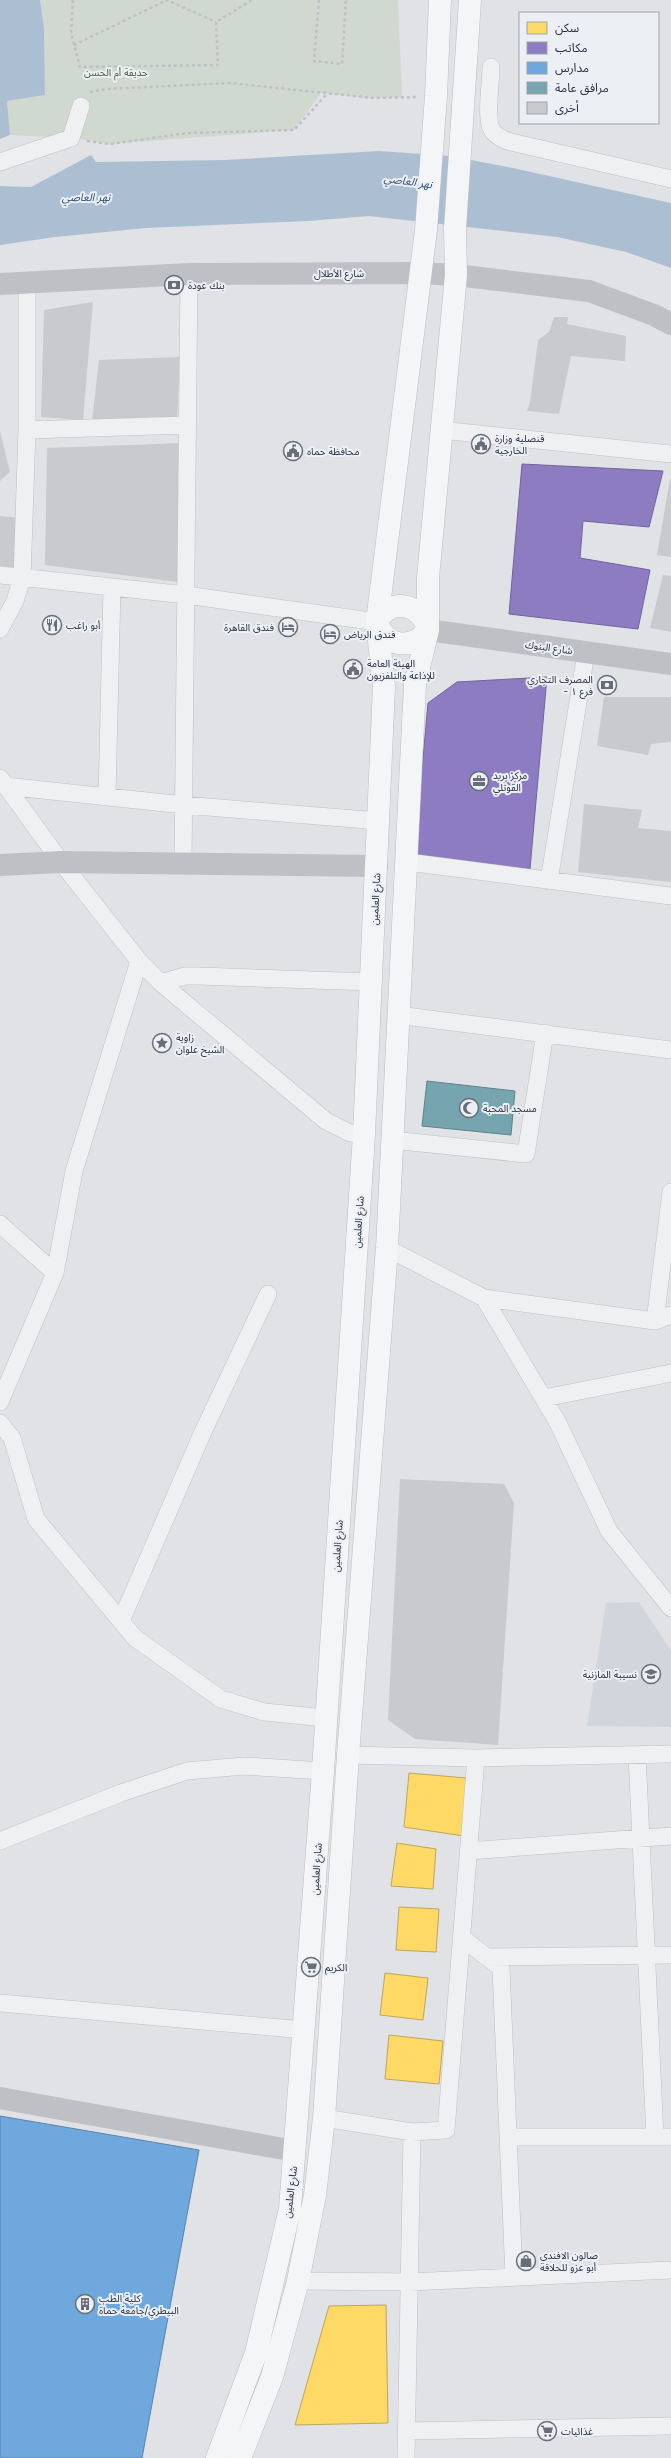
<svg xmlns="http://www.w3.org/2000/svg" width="671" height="2458" font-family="Inter,'Noto Sans Arabic',sans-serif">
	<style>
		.built { fill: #d1d5dc }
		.green { fill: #d0d9cf }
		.water { fill: #acbfd2 }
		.homes { fill: #ffd966; stroke: #bea65a }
		.offices { fill: #8e7cc3; stroke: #6f659b }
		.schools { fill: #6fa8dc; stroke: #5984ad }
		.public { fill: #76a5af; stroke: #5e828d }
		.building { fill: #c8cacd }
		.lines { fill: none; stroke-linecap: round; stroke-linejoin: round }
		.street-casing { stroke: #bec0c3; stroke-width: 18 }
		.primary-casing { stroke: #bbbfc3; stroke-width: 23 }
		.path { stroke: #bfc0c5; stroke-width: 2.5; stroke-dasharray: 3 3; stroke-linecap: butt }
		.street { stroke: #eff0f2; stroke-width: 17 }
		.secondary { stroke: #bec0c5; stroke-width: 22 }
		.primary { stroke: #f4f5f6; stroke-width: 22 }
		.labels { text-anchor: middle; stroke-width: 4; stroke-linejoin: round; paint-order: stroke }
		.park-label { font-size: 10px; fill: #3b5b32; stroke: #ecf0f5 }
		.street-label { font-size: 10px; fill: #262f3f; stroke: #ecf0f5 }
		.poi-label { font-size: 10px; fill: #262f3f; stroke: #ecf0f5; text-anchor: start }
		.water-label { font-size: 11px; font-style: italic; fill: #2e4f75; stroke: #ecf0f5 }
	</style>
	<rect width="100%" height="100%" fill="#e0e2e5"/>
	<!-- built -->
	<path class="built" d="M639 1602 671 1651V1727L587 1726 606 1603Z"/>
	<!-- green -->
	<path class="green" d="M40 0H398L402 97 367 98 321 93 294 130 110 144 71 138 10 135 7 101 45 95 44 28Z"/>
	<!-- water -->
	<path class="water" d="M0 0H40L44 28 45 95 7 101 10 135 0 139Z
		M379 151 450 156 513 168 671 203V268L626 252 557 237 369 216 308 221 146 228 55 237 0 245V186L31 187 91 155 96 162 224 160Z"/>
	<!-- homes -->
	<path class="homes" d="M409 1773 466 1778 464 1836 404 1827Z
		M397 1843 436 1849 433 1889 391 1886Z
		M399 1907 439 1909 436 1952 396 1950Z
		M385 1973 428 1978 423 2020 380 2015Z
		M389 2035 443 2041 439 2084 385 2079Z
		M386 2305 388 2423 295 2425 329 2306Z"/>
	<!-- offices -->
	<path class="offices" d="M522 464 663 471 649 527 583 521 580 558 650 570 638 629 509 614Z
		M547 677 530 869 414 858 428 703 457 682Z"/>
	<!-- schools -->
	<path class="schools" d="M0 2116 199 2150 142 2458H0Z"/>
	<!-- public -->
	<path class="public" d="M427 1081 515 1091 511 1135 422 1126Z"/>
	<!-- building -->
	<path class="building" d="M93 302 83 420 41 417 44 310Z
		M554 317H568L567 324 626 336 625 361 571 356 559 414 527 411 530 402 538 340 549 332Z
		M180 357 177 420 92 421 99 360Z
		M0 431 10 472 0 481Z
		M183 443 185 583 45 565 47 448Z
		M670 479 671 480V557L657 555Z
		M0 516 22 518V570L0 566Z
		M663 575 671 576V632L650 628Z
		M604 697H671V742L651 744 648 755 597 746Z
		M584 804 642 810 638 828 671 831V882L578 872Z
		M400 1479 504 1484 514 1503 498 1745 415 1739 388 1720Z"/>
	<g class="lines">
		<defs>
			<path id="street" d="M491 67C491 82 485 119 492 130 495 136 502 138 507 141L671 179
				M0 162 71 138 81 106
				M27 430 187 425
				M441 430 671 454
				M0 575 186 595 377 622
				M0 629 15 601 22 578 27 430V282
				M0 778 61 862 139 961 161 983 326 1121 350 1133 364 1134
				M5 786 184 805 379 821
				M107 796 112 588
				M407 862 671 896
				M183 863 189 274
				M549 881 586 653
				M161 983 185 976H199L371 982
				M398 1015 671 1050
				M392 1140 526 1154 545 1033
				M0 1224 55 1273
				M387 1248 484 1298 558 1423 609 1531 671 1608
				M484 1298 655 1321 671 1315
				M655 1321 671 1192
				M544 1398 671 1373
				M0 1402 55 1273 74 1171 139 961
				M0 1423 12 1438 36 1519 135 1638 221 1699 264 1712 326 1718
				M121 1621 202 1434 268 1294
				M348 1755 476 1758 671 1754
				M637 1755 655 2137
				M0 1841 121 1793 187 1771 244 1766 323 1771
				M468 1851 671 1836
				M461 1937 501 1968 514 2277
				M487 1957 671 1955
				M0 2003 304 2030
				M324 2118 412 2132 446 2130 476 1758
				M508 2137H671
				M298 2281 409 2282 671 2270
				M407 2431 671 2426
				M406 2458 412 2132"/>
			<path id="primary" d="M377 622C390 597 422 603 428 630 412 651 385 647 377 622L426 230 436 96 440 0
				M217 2458 256 2353 290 2209 323 1771 364 1134 384 687 377 622
				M240 2458 272 2377 298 2281 315 2195 324 2118 348 1755 387 1248 415 684 428 630V578L456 275 455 229 470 0"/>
		</defs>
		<!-- street casing -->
		<use href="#street" class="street-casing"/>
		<!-- primary casing -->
		<use href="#primary" class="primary-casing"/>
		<!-- path -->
		<path class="path" d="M73 0 71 33 80 67 218 65 216 22 252 0
			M319 0 314 61 342 64 346 0
			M74 45 167 0 216 22
			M90 92 106 89 230 83 373 98 418 97
			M87 141 110 144 187 133 294 130 327 94"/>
		<!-- street -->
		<use href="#street" class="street"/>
		<!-- secondary -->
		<path class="secondary" d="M0 284 189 274 419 273 456 275 589 291 654 315 671 324
			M428 630 671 664
			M0 865 61 862 377 866
			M0 2098 295 2151"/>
		<!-- primary -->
		<use href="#primary" class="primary"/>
	</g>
	<!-- icons -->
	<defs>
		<symbol id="bank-ring" viewBox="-11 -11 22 22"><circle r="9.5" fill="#ecf0f5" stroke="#676e79" stroke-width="1.5"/><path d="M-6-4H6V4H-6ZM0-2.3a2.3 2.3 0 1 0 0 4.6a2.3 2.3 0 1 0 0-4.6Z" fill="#676e79"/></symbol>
		<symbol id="civic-ring" viewBox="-11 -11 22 22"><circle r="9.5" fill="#ecf0f5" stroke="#676e79" stroke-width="1.5"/><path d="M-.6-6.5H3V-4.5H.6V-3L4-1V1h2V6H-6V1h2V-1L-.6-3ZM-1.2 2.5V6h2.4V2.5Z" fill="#676e79"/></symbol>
		<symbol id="restaurant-ring" viewBox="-11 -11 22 22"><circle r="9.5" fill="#ecf0f5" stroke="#676e79" stroke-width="1.5"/><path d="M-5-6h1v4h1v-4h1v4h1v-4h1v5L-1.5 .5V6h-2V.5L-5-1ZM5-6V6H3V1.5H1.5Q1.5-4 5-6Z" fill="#676e79"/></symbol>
		<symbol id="hotel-ring" viewBox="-11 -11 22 22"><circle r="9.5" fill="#ecf0f5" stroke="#676e79" stroke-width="1.5"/><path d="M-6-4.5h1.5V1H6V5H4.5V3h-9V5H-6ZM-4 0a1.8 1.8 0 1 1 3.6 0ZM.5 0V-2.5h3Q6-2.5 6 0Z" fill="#676e79"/></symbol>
		<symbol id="office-ring" viewBox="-11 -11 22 22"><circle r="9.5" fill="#ecf0f5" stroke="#676e79" stroke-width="1.5"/><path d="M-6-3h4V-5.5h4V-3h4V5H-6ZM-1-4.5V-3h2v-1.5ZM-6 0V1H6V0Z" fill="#676e79"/></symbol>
		<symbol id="sight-ring" viewBox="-11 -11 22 22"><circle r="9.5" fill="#ecf0f5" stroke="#676e79" stroke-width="1.5"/><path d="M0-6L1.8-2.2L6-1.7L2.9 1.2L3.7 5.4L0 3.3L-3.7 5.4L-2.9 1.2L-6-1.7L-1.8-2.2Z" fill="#676e79"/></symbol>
		<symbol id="mosque-ring" viewBox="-11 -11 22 22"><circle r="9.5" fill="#ecf0f5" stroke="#676e79" stroke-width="1.5"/><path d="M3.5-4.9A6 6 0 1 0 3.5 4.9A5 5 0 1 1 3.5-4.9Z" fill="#676e79"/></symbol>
		<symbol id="school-ring" viewBox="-11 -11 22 22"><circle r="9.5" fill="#ecf0f5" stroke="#676e79" stroke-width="1.5"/><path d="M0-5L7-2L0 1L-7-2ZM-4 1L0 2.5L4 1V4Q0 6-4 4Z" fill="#676e79"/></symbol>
		<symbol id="supermarket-ring" viewBox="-11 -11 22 22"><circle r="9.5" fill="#ecf0f5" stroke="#676e79" stroke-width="1.5"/><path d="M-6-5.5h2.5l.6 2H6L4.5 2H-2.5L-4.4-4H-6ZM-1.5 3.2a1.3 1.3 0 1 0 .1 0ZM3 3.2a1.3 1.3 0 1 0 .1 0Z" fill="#676e79"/></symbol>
		<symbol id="shop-ring" viewBox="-11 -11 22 22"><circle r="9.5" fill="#ecf0f5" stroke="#676e79" stroke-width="1.5"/><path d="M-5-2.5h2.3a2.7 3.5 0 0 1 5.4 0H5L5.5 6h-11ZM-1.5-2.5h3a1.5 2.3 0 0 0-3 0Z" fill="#676e79"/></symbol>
		<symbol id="building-ring" viewBox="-11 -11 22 22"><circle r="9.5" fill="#ecf0f5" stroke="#676e79" stroke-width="1.5"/><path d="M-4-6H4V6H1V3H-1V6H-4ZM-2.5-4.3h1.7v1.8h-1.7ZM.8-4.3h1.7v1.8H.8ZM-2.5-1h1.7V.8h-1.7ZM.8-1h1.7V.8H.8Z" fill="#676e79"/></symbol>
	</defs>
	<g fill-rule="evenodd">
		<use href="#bank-ring" x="163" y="274" width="22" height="22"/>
		<use href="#civic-ring" x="470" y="433" width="22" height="22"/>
		<use href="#civic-ring" x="282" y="440" width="22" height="22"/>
		<use href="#restaurant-ring" x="41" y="614" width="22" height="22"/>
		<use href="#hotel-ring" x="277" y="616" width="22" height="22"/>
		<use href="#hotel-ring" x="319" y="623" width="22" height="22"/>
		<use href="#civic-ring" x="342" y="658" width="22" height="22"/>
		<use href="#bank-ring" x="596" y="674" width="22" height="22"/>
		<use href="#office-ring" x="468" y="770" width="22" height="22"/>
		<use href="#sight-ring" x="151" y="1032" width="22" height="22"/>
		<use href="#mosque-ring" x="458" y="1097" width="22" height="22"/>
		<use href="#school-ring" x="640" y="1663" width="22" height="22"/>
		<use href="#supermarket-ring" x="300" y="1956" width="22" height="22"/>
		<use href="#shop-ring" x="515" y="2250" width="22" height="22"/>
		<use href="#building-ring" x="74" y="2293" width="22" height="22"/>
		<use href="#supermarket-ring" x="536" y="2420" width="22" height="22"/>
	</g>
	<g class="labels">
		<!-- park labels -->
		<g class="park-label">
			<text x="116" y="76">حديقة أم الحسن</text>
		</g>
		<!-- street labels -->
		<g class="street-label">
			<text x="339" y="277">شارع الأطلال</text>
			<text transform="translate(549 647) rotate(8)" y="4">شارع البنوك</text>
			<text transform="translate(375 899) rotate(-87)" y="4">شارع العلمين</text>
			<text transform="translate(358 1222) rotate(-86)" y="4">شارع العلمين</text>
			<text transform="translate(337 1546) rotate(-86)" y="4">شارع العلمين</text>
			<text transform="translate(316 1869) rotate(-86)" y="4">شارع العلمين</text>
			<text transform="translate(290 2192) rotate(-83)" y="4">شارع العلمين</text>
		</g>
		<!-- poi labels -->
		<g class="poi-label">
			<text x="188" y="289">بنك عودة</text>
			<text x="495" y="442">قنصلية وزارة<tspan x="495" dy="12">الخارجية</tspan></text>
			<text x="307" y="455">محافظة حماه</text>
			<text x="66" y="629">أبو راغب</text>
			<text x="274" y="631" text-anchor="end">فندق القاهرة</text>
			<text x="344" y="638">فندق الرياض</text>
			<text x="367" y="667">الهيئة العامة<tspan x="367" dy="12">للإذاعة والتلفزيون</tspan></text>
			<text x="593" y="683" text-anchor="end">المصرف التجاري<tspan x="593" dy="12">- فرع ١</tspan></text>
			<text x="493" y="779">مركز بريد<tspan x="493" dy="12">القوتلي</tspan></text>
			<text x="176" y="1041">زاوية<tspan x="176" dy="12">الشيخ علوان</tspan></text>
			<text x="483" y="1112">مسجد المحبة</text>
			<text x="637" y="1678" text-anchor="end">نسيبة المازنية</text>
			<text x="325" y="1971">الكريم</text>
			<text x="540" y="2259">صالون الافندي<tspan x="540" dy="12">أبو عزو للحلاقة</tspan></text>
			<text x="99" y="2302">كلية الطب<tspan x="99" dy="12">البيطري/جامعة حماة</tspan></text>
			<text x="561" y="2435">غذائيات</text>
		</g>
		<!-- water labels -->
		<g class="water-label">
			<text transform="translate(408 181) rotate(8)" y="4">نهر العاصي</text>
			<text x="86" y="201">نهر العاصي</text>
		</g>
	</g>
	<!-- legend -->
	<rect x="519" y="12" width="140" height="112" fill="#ecf0f5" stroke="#9da3ac"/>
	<rect x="527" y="22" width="20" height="12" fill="#ffd966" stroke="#9da3ac"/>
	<text x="555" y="32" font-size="12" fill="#262f3f">سكن</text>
	<rect x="527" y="42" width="20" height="12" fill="#8e7cc3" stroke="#9da3ac"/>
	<text x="555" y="52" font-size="12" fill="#262f3f">مكاتب</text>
	<rect x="527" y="62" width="20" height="12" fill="#6fa8dc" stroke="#9da3ac"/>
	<text x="555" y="72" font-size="12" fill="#262f3f">مدارس</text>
	<rect x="527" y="82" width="20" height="12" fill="#76a5af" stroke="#9da3ac"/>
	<text x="555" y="92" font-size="12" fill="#262f3f">مرافق عامة</text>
	<rect x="527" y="102" width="20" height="12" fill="#c8cacd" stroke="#9da3ac"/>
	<text x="555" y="112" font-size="12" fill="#262f3f">أخرى</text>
</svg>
